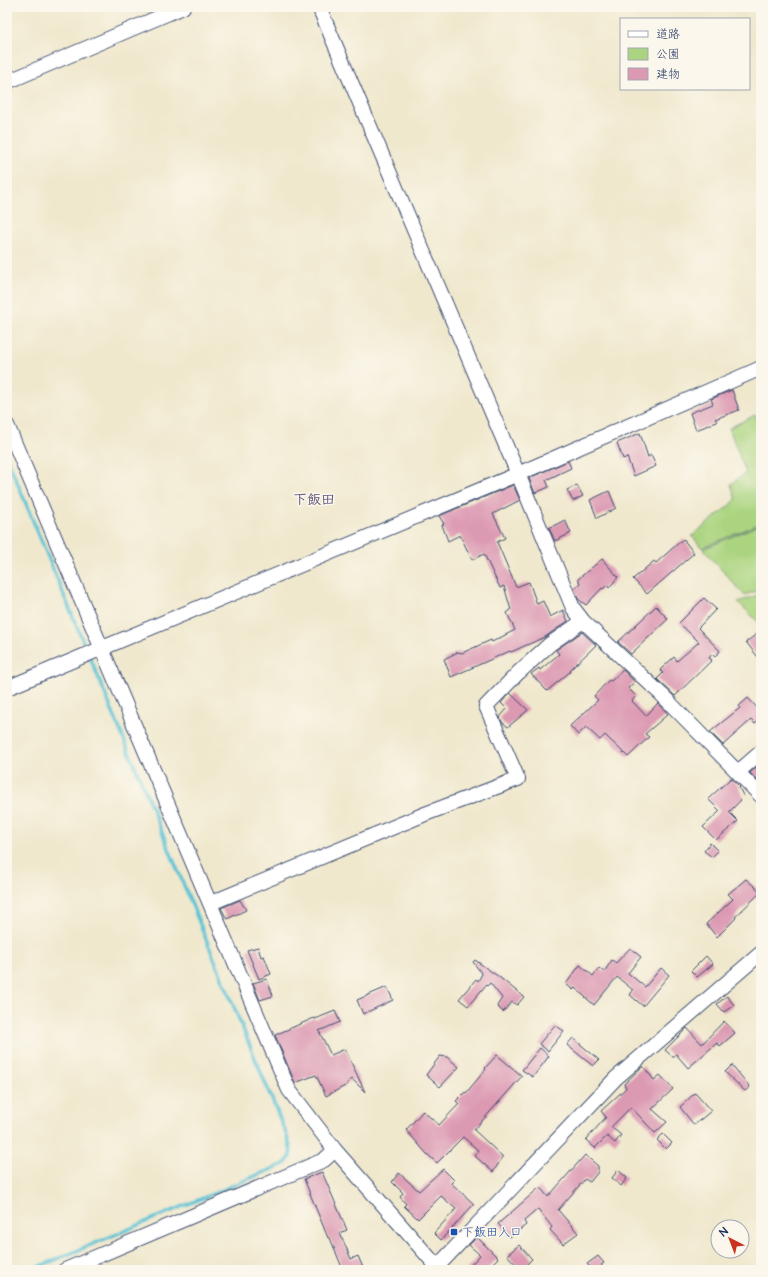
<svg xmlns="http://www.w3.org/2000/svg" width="768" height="1277" font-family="'Architects Daughter','Klee One',sans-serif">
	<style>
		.green { fill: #aad47f; stroke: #62826e }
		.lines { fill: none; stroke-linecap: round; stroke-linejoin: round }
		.stream { stroke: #5ac3d6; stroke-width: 3.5 }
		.building { fill: #dc99b2 }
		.minor-casing { stroke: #3b4b6f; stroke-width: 16 }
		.minor { stroke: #fff; stroke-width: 14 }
		.transit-dot { fill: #1a4fb4; stroke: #fbf7ec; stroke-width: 1.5 }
		.labels { text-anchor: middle; stroke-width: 3; stroke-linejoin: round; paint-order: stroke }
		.transit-label { font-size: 12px; fill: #164399; stroke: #fbf7ec; text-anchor: start }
		.quarter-label { font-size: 14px; font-weight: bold; fill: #5f547b; stroke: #fbf7ec }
	</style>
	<rect width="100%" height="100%" fill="#fbf7ec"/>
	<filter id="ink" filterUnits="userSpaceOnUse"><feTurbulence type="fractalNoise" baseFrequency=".025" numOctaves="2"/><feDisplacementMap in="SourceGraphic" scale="8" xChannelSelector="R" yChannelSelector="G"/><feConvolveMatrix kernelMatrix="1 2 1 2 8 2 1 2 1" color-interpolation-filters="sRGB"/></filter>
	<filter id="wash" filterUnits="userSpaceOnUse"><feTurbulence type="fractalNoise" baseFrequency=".012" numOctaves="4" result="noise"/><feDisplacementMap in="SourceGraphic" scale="16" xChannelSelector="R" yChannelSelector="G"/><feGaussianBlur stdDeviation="0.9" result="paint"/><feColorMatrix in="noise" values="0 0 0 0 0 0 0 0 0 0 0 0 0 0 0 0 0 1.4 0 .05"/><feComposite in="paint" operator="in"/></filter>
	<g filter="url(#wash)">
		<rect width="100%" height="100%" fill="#f0e8cd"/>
		<!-- green -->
		<path class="green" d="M755 415 761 427V523L702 548 692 536 736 500 731 484 746 473 729 428Z
			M761 524V590L744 595 703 549Z
			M761 594V625L738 602Z"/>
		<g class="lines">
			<!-- stream -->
			<path class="stream" d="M7 458 87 651
				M31 1270 284 1164C296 1156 289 1143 285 1131L90 657"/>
		</g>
		<g id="blocks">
			<!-- building -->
			<path class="building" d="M732 390 739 410 715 419 717 422 696 430 690 413 713 404 711 399Z
				M640 433 648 457 651 455 656 466 634 476 627 457 623 459 617 443Z
				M568 461 571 468 546 480 549 487 535 493 529 478Z
				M513 485 520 500 493 514 505 538 497 542 516 587 529 582 537 604 543 601 550 617 563 610 568 621 545 637 511 652 510 651 451 677 444 659 458 652 462 653 491 640 492 642 515 630 507 613 511 610 504 586 500 588 484 554 472 560 460 535 448 541 442 525 444 524 439 516Z
				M577 485 583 496 573 501 567 490Z
				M609 491 616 508 597 518 590 500Z
				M565 520 571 533 555 541 549 528Z
				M683 539 694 553 647 594 633 579 654 561 656 563Z
				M602 559 618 577 609 588 607 585 603 589 602 588 586 605 578 599 574 589 580 584 578 579Z
				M704 598 716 609 698 628 720 651 715 657 712 654 709 658 712 660 675 696 657 679 663 673 660 670 674 657 677 661 699 642 679 623Z
				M656 606 668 619 631 654 618 642Z
				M761 631V661L746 642Z
				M582 632 596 645 570 670 571 671 547 691 531 674 539 668 540 670 559 654 556 650Z
				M623 670 635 682 628 688 636 696 632 701 646 716 658 703 668 714 645 734 649 737 628 757 605 735 600 740 586 727 578 735 570 726 598 700 594 696 609 680 611 681Z
				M510 693 528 710 508 727 502 722 500 717 507 709 501 703Z
				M748 698 761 712V718L755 724 751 720 723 745 710 732 740 708 739 706Z
				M761 763V784L750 773Z
				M731 778 740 787 739 788 744 797 729 812 738 821 716 840 703 827 720 811 708 799Z
				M710 843 718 851 712 857 704 851Z
				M746 879 761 892 735 917 736 918 717 937 706 924 733 899 728 894Z
				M240 900 246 910 227 919 221 908Z
				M258 947 261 957 264 956 271 974 259 979 247 950Z
				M630 948 641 957 628 973 645 987 661 968 669 975 643 1006 630 995 633 990 617 977 594 1005 575 988 573 990 566 984 580 965 593 976 599 968 604 972 612 960 616 963Z
				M706 956 713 964 697 977 691 971Z
				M475 960 499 977 524 997 517 1005 512 1002 503 1012 497 1006 502 998 490 983 487 986 486 985 468 1006 459 999 476 979 478 981 482 974 473 962Z
				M267 979 273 996 260 1000 253 983Z
				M387 987 393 1000 363 1014 357 1000Z
				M727 996 734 1005 724 1012 717 1004Z
				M335 1011 340 1022 319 1031 331 1055 345 1049 365 1092 352 1079 345 1086 326 1096 316 1075 295 1083 275 1035 314 1018 315 1019Z
				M724 1021 735 1033 720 1046 717 1043 688 1068 676 1054 673 1057 665 1050 687 1028 702 1044Z
				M555 1025 564 1031 548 1051 539 1044Z
				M573 1038 599 1060 593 1066 567 1045Z
				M540 1048 549 1056 533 1077 522 1070Z
				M497 1055 522 1076 474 1130 503 1157 493 1172 475 1156 479 1151 463 1137 437 1163 427 1154 406 1130 423 1111 439 1125 459 1104 456 1101 465 1092 466 1093 486 1069 485 1068Z
				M440 1056 447 1057 459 1067 440 1087 426 1075Z
				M732 1065 750 1087 745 1091 725 1072Z
				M643 1066 654 1080 660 1075 673 1089 652 1109 667 1122 655 1133 631 1107 611 1127 621 1135 615 1143 607 1136 595 1148 586 1140 606 1117 601 1111 626 1088 624 1084Z
				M695 1093 711 1111 694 1125 680 1107Z
				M663 1134 672 1143 666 1149 657 1140Z
				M585 1155 598 1166V1172L590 1182 585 1179 558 1210 578 1233 563 1244 550 1230 552 1227 538 1209 524 1221 526 1225 510 1237 498 1224 540 1187 548 1197Z
				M443 1169 454 1180 451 1183 474 1204 441 1240 434 1233 456 1209 441 1196 418 1219 404 1206 406 1204 400 1197 403 1193 392 1182 399 1173 419 1191Z
				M618 1170 627 1178 621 1186 612 1178Z
				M322 1172 347 1230 340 1233 351 1259 358 1256 364 1270H343L330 1238H328L304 1179Z
				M477 1237 498 1258 486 1270H466L480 1255 469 1245Z
				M519 1245 532 1259 521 1270 507 1255Z
				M598 1256 604 1263 601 1265 606 1270H593L587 1264Z"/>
		</g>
	</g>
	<g filter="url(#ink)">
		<use href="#blocks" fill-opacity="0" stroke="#3b4b6f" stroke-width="1"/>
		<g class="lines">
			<defs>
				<path id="minor" d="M319 7 518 474 573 608 583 621 662 695 761 796
					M7 82 183 7
					M7 425 289 1090 335 1150 440 1270
					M7 688 518 474 761 368
					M738 772 761 752
					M211 903 425 814 518 779 486 706 518 673 550 644 583 621
					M65 1270 324 1160 335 1150
					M434 1270 616 1078 761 953"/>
			</defs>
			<!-- minor casing -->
			<use href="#minor" class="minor-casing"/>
			<!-- minor -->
			<use href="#minor" class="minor"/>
		</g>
	</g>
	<!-- markers -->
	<rect class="transit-dot" x="450" y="1228" width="8" height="8" rx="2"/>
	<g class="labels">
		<!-- transit labels -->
		<g class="transit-label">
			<text x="462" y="1236">下飯田入口</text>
		</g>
		<!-- quarter labels -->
		<g class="quarter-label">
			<text x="314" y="504">下飯田</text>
		</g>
	</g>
	<!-- margin -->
	<rect width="768" height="1277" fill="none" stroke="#fbf7ec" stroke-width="24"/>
	<!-- legend -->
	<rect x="620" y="18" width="130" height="72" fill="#fbf7ec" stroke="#a1a7b3"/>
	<rect x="628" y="31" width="20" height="6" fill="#ffffff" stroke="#a1a7b3"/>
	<text x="656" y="38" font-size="12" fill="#1b2f5e">道路</text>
	<rect x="628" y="48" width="20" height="12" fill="#aad47f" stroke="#a1a7b3"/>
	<text x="656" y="58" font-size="12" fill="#1b2f5e">公園</text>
	<rect x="628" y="68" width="20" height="12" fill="#dc99b2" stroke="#a1a7b3"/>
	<text x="656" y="78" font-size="12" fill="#1b2f5e">建物</text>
	<!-- north arrow -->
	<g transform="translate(730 1239) rotate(318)"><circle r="19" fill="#fbf7ec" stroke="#a1a7b3"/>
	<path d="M0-3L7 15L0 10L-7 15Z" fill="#c8321e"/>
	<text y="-6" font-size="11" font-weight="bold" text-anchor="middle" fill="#1b2f5e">N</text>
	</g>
</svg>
